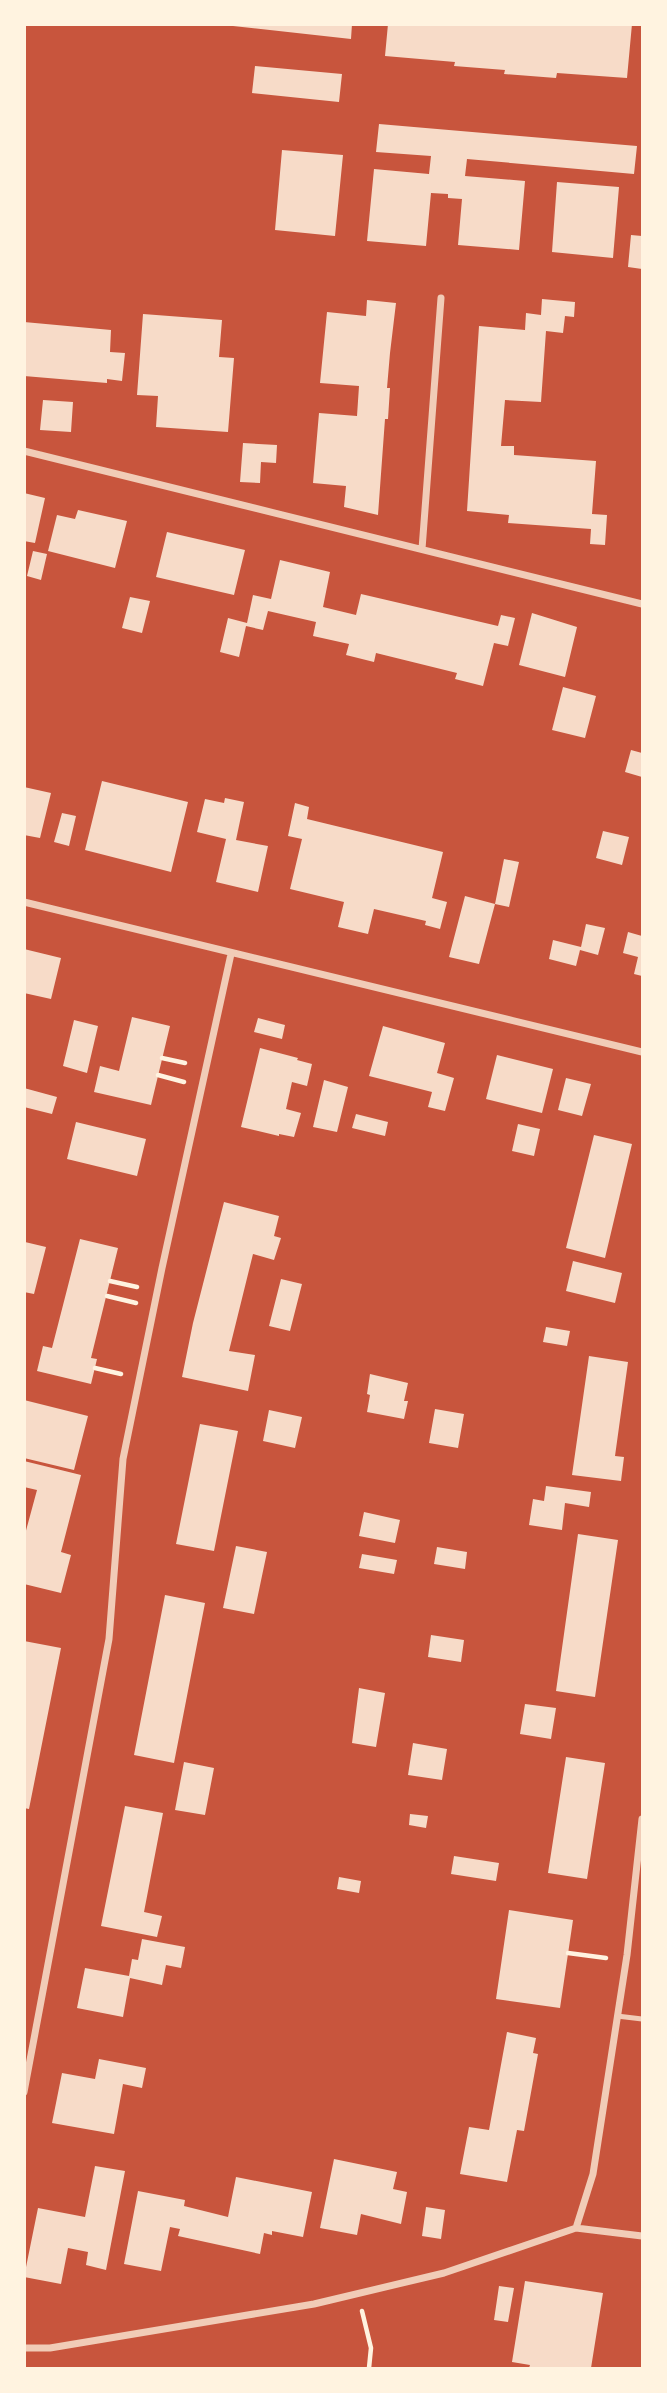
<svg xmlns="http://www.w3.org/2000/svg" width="667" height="2393" font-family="Jost,sans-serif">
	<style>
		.building { fill: #f7dbc8 }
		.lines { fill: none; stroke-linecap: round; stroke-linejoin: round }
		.path { stroke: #fff3e0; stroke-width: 4.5 }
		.service { stroke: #f1ccb7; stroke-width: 5 }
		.minor { stroke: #f1ccb7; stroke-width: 7 }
	</style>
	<rect width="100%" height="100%" fill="#c8553d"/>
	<!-- building -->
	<path class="building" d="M233 24H352L351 39 233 26Z
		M388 24H632L627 78 557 73 556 78 504 74 505 70 454 66 455 62 385 56Z
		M255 66 342 74 339 102 252 93Z
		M379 124 637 146 634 174 467 159 465 176 525 181 519 250 458 245 462 199 448 198V194L431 193 426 246 367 241 374 169 429 174 431 156 376 152Z
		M282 150 343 155 335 236 275 230Z
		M557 182 619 187 613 258 552 252Z
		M631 235 642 236V269L628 267Z
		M542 299 575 302 574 317 565 316 563 333 546 331 541 402 505 400 501 446H514V455L596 461 592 514 607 515 605 545 590 544 591 529 508 523 509 515 467 511 479 326 525 330 526 313 541 315Z
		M367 300 396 303 390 353 387 388H390L388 419H385L378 515 344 507 346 486 313 483 319 413 357 416 359 386 320 383 327 312 366 316Z
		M143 314 222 320 219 357 234 358 228 432 156 427 158 396 137 395Z
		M24 322 111 330 110 352 125 353 122 381 107 379V383L24 376Z
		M43 400 73 402 71 432 40 430Z
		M243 443 277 445 276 463 261 462 260 483 240 482Z
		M24 493 45 498 35 543 24 541Z
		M78 510 127 521 115 568 48 551 57 515 75 519Z
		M167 532 245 550 234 595 156 577Z
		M33 551 47 554 41 580 27 576Z
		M280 560 330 572 323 607 356 615 361 594 498 626 501 615 515 618 508 646 494 643 483 686 455 679 457 673 376 653 374 662 346 655 349 644 313 636 316 622 268 611 263 630 246 626 239 657 220 652 228 618 247 623 253 595 271 599Z
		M130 597 150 601 142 633 122 628Z
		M532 613 577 627 565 677 519 665Z
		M563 687 596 696 585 738 552 730Z
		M631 750 642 753V777L625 772Z
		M102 781 188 802 171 872 85 850Z
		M24 787 51 793 40 838 24 835Z
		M225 798 244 802 236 840 268 846 258 892 216 882 226 839 197 832 205 799 224 803Z
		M295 803 309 807 307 819 443 852 432 898 447 902 440 929 425 925 426 921 374 909 368 934 338 927 344 902 290 889 302 839 288 836Z
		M62 813 76 816 69 846 54 842Z
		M603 831 629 837 622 865 596 858Z
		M504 859 519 862 509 907 495 904 479 964 449 957 465 896 495 904Z
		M586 924 605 928 598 955 580 950 576 966 549 959 553 940 581 947Z
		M628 932 642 936V976L634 974 638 957 623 953Z
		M24 949 61 958 51 999 24 993Z
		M132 1017 170 1026 151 1105 94 1092 100 1066 119 1071Z
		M258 1018 285 1025 282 1039 254 1032Z
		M74 1020 98 1026 87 1073 63 1066Z
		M383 1026 445 1043 437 1073 454 1078 445 1111 428 1107 432 1092 369 1076Z
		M260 1048 298 1058 297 1060 312 1064 307 1086 292 1082 286 1109 301 1113 294 1137 279 1134V1136L241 1127Z
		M497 1055 553 1069 542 1113 486 1099Z
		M566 1078 591 1084 582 1116 558 1110Z
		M324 1080 348 1087 337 1132 313 1127Z
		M24 1088 57 1097 52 1114 24 1107Z
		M356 1114 388 1122 385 1136 352 1128Z
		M76 1122 146 1139 137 1176 67 1159Z
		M518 1124 540 1129 534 1156 512 1151Z
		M594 1135 632 1144 605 1258 566 1248Z
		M224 1202 279 1216 274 1236 281 1238 274 1260 253 1254 229 1351 255 1355 248 1391 182 1377 193 1323Z
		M80 1239 118 1248 91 1358 97 1359 91 1384 37 1371 43 1346 52 1348Z
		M25 1242 46 1247 34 1294 24 1292Z
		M573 1261 622 1273 615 1303 566 1291Z
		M281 1279 302 1284 290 1331 269 1326Z
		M546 1327 570 1331 567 1346 543 1342Z
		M589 1356 628 1362 615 1456 624 1457 621 1481 572 1475Z
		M370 1374 408 1383 404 1401H408L404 1419 367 1412 370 1395 367 1394Z
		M24 1400 88 1416 74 1470 24 1458Z
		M435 1409 464 1414 458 1448 429 1443Z
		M269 1410 302 1417 295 1448 263 1441Z
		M200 1424 238 1431 214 1551 176 1544Z
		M24 1461 81 1475 61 1552 71 1555 61 1593 24 1584V1538L37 1490 24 1487Z
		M546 1486 591 1492 589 1507 565 1503 562 1530 529 1525 533 1499 544 1501Z
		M364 1512 400 1520 395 1543 359 1536Z
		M578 1534 618 1540 595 1697 556 1691Z
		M236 1546 267 1552 254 1614 223 1608Z
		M437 1547 467 1552 465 1569 434 1564Z
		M362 1554 397 1560 394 1574 359 1568Z
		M165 1595 205 1603 174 1763 134 1755Z
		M431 1635 464 1640 461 1662 428 1657Z
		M24 1641 61 1648 29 1809 24 1808Z
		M359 1688 385 1693 376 1747 352 1743Z
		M525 1704 556 1708 551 1739 520 1734Z
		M413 1743 447 1749 442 1780 408 1775Z
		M566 1757 605 1763 587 1879 548 1873Z
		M184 1762 214 1768 205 1815 175 1810Z
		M125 1806 163 1813 144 1912 162 1916 157 1937 101 1926Z
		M410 1814 428 1816 426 1828 409 1825Z
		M454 1856 499 1863 496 1881 451 1874Z
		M339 1877 361 1881 359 1893 337 1889Z
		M509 1910 573 1920 560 2008 496 1999Z
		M142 1939 185 1947 181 1968 166 1965 162 1985 130 1978 123 2017 77 2008 85 1968 129 1976 132 1959 138 1960Z
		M507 2032 536 2038 533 2053 538 2054 524 2131 517 2130 507 2182 460 2174 469 2127 489 2130Z
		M99 2059 146 2068 142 2088 123 2084 114 2134 52 2123 62 2073 95 2079Z
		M334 2159 397 2172 393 2189 407 2192 401 2224 361 2214 357 2235 320 2228Z
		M95 2166 125 2171 106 2270 86 2265 88 2252 68 2248 61 2284 24 2277 38 2208 85 2217Z
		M236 2177 312 2192 303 2237 272 2231V2235L264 2233 260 2254 178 2236 180 2229 170 2227 161 2271 124 2264 138 2191 185 2200 184 2206 228 2217Z
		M426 2207 445 2210 441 2239 422 2236Z
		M525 2281 603 2293 591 2368H529L530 2365 512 2362Z
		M499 2286 514 2288 508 2322 494 2320Z"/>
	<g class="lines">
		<!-- path -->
		<path class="path" d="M162 1058 185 1063
			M158 1075 184 1082
			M110 1281 137 1287
			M107 1296 136 1303
			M95 1368 121 1374
			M568 1953 606 1958
			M362 2311 371 2348 369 2368"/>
		<!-- service -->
		<path class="service" d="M617 2016 642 2019"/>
		<!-- minor -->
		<path class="minor" d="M24 451 642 604
			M422 549 441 298
			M24 902 642 1052
			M24 2092 109 1639 123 1459 162 1268 231 954
			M576 2228 593 2174 627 1955 642 1819
			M24 2348H50L314 2304 444 2273 576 2228 642 2236"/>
	</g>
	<!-- border -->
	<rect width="667" height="2393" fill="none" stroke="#fff3e0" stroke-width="52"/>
</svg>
